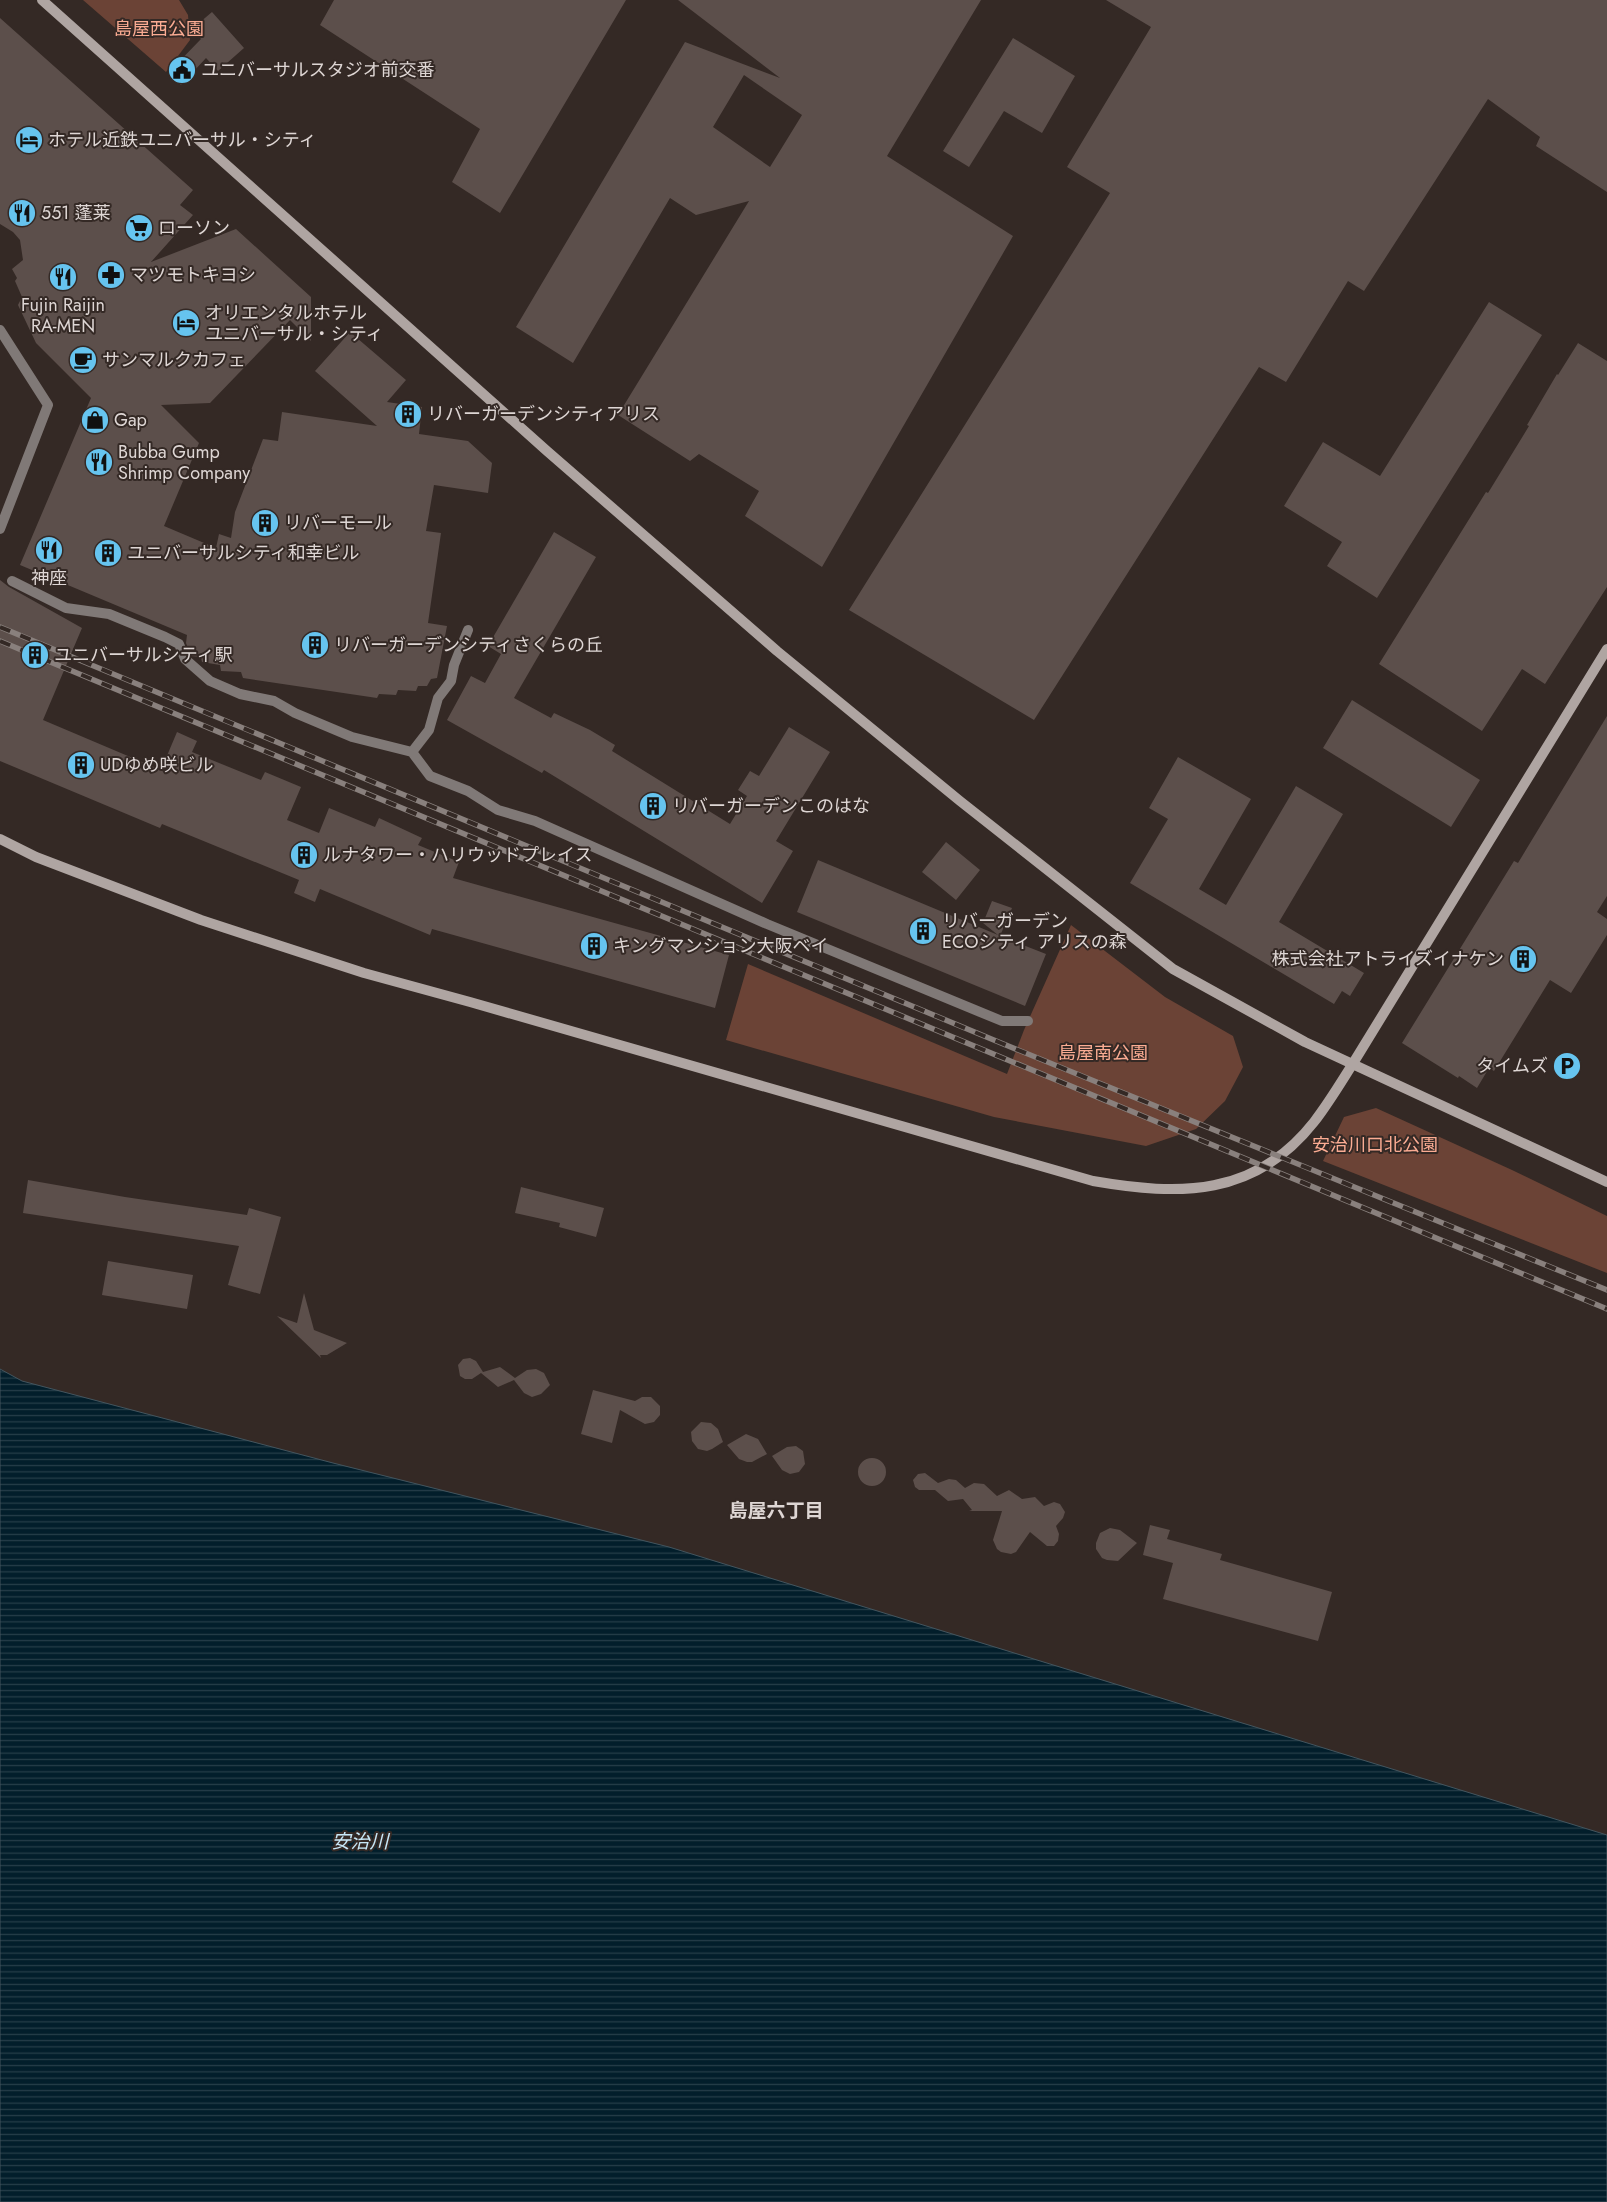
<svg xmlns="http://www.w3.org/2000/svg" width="1607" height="2202" font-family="Jost,'Noto Sans JP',sans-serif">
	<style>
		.green { fill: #6b4336 }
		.water { fill: url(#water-rules); stroke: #44555e }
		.building { fill: #5c4f4b; fill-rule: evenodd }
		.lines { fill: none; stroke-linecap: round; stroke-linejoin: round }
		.street { stroke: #807977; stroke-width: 10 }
		.secondary { stroke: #afa5a2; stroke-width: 10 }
		.rail-casing { stroke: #89807d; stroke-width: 5.5 }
		.rail { stroke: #342925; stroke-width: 4; stroke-dasharray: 11; stroke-linecap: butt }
		.labels { text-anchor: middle; stroke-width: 4; stroke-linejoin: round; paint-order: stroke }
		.park-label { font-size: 18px; fill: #fbac93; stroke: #342925 }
		.poi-label { font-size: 18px; fill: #ded6d4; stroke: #342925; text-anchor: start }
		.neighbourhood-label { font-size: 19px; font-weight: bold; fill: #ded6d4; stroke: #342925 }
		.water-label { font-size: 19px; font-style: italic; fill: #c7e7f7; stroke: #342925 }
	</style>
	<defs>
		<pattern id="water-rules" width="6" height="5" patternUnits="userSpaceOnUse" patternTransform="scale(1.25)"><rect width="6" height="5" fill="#021e2b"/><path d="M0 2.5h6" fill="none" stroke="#263e49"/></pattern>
	</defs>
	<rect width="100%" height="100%" fill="#342925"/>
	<!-- green -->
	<path class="green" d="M83 0H179L188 15 190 40 166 72Z
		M1071 925 1165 997 1233 1036 1243 1067 1225 1101 1196 1129 1146 1146 994 1117 726 1040 748 964 1007 1074 1024 1030Z
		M1376 1108 1512 1170 1607 1216V1273L1323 1161 1344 1117Z"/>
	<!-- water -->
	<path class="water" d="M0 1369 22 1381 333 1463 669 1547 1607 1835V2202H0Z"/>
	<!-- building -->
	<path class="building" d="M334 0H626L500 213 452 182 480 129 320 25Z
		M678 0H981L887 156 1013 236 822 567 745 516 759 491 699 454 690 461 618 415 749 201 696 215 670 198 573 363 516 327 685 42 780 78ZM744 75 802 115 770 167 713 127Z
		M1106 0H1607V192L1536 146 1540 137 1488 99 1364 291 1348 281 1286 382 1259 367 1034 720 849 610 1110 193 1067 167 1151 27Z
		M212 12 244 48 218 71 206 58 181 85 168 73 201 39 192 29Z
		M0 18 193 190 180 205 193 215 151 262 236 229 311 297V341L290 320 210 403 161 405 199 443 164 526 216 548 219 534 231 538 235 512 263 439 278 441 282 412 377 426 315 371 350 332 406 380 387 402 422 407 419 434 468 441 492 463 488 493 434 485 426 531 441 533 428 623 447 626 437 678 431 679 427 686H418L416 691 398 690 396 695 379 694 377 698 243 678 241 672 221 671 220 665 202 662 201 657 191 656 186 643 187 635 20 565 91 398 36 343 18 305 22 297 15 281 17 278 12 269 23 260 20 240 13 232 0 224Z
		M1013 38 1075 76 1042 133 1004 111 969 167 943 151Z
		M1489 302 1542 335 1377 598 1327 566 1342 542 1284 506 1323 442 1380 476Z
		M1578 343 1607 361V587L1545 684 1522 669 1482 731 1379 664 1486 492 1488 493 1529 426 1527 425 1557 374 1558 375Z
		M554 532 596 557 514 698 551 718 554 713 590 730 615 745 612 751 730 824 747 796 738 790 750 771 759 776 789 727 830 752 776 841 793 851 762 903 544 770 542 773 447 720 471 676 485 683 501 654 488 646Z
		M0 580 9 587 82 628 43 720 161 770 177 732 197 741 192 752 261 780 265 772 301 787 287 820 319 833 329 808 375 827 379 818 422 838 418 845 459 862 453 878 729 955 715 1008 432 929 430 935 320 889 315 902 294 893 299 880 162 824 160 828 0 761Z
		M1352 700 1480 780 1451 827 1323 748Z
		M1607 716V896L1597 912 1607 919V935L1571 993 1550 980 1494 1071 1489 1068 1477 1088 1459 1076 1458 1078 1402 1043 1514 861 1518 863Z
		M1178 757 1251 799 1199 889 1226 905 1296 786 1343 814 1279 922 1364 973 1350 996 1342 991 1334 1004 1130 883 1168 819 1149 808Z
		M946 842 980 870 956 900 922 872Z
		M818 860 998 935 983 923 992 901 1012 908 1000 936 1046 954 1025 1006 797 912Z
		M28 1180 125 1197 247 1215 249 1208 281 1217 260 1294 228 1285 239 1246 23 1213Z
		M521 1187 604 1208 596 1237 559 1227 560 1223 515 1213Z
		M108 1261 193 1275 187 1309 102 1295Z
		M304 1293 314 1330 347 1343 327 1355H320L321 1358 277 1316 297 1323Z
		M470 1358 476 1361 483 1372 500 1367 515 1378 527 1370 536 1369 544 1373 550 1385 541 1394 532 1397 524 1393 514 1380 498 1387 481 1373 472 1379H465L460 1376 458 1365 463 1359Z
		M593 1390 635 1401 642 1397H651L660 1406V1415L654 1422 645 1424 620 1410 612 1443 581 1434Z
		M701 1422 711 1423 718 1429 723 1442 712 1449 707 1451 698 1449 692 1441 691 1432Z
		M746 1434 758 1439 767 1454 752 1462H747L739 1459 727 1445Z
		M796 1446 803 1451 805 1464 799 1472 790 1474 782 1470 772 1456 787 1447Z
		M858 1472a14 14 0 1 1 28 0a14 14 0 1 1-28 0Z
		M925 1473 938 1483 949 1479 956 1480 965 1488 974 1483 984 1484 997 1496 1009 1490 1022 1499 1035 1497 1044 1506 1054 1502 1060 1504 1065 1512 1063 1518 1056 1526 1059 1534 1058 1541 1054 1546H1047L1030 1532 1016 1552 1011 1554 1001 1552 997 1549 993 1540 1002 1511H969L972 1510 963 1499 948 1501 935 1490H919L915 1487 913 1480 918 1474Z
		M1150 1525 1170 1530 1167 1539 1222 1554 1220 1560 1332 1592 1318 1641 1163 1599 1173 1563 1143 1555Z
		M1110 1528 1120 1530 1137 1543 1118 1561 1107 1560 1102 1558 1096 1549V1543L1100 1533Z"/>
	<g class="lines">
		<!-- street -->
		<path class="street" d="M0 330 48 405 0 529
			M12 581 66 608 109 614 165 637 179 644 185 659 210 681 240 694 274 701 295 713 352 737 412 752 430 776 468 791 498 810 535 821 767 924 1002 1021H1028
			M412 752 429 730 438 698 451 681 454 665 468 630"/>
		<!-- secondary -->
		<path class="secondary" d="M42 0 547 451 777 651 960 801 1173 969 1305 1042 1607 1182
			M0 839 36 857 201 920 364 973 470 1002 1093 1181C1180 1196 1255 1197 1314 1122 1328 1104 1340 1084 1352 1065L1607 649"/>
		<defs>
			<path id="rail" d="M0 627 1001 1043 1607 1290
				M0 641 1607 1309"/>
		</defs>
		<!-- rail casing -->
		<use href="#rail" class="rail-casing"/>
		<!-- rail -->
		<use href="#rail" class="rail"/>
	</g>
	<!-- icons -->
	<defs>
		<symbol id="civic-disc" viewBox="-11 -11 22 22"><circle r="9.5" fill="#66c4ef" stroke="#342925"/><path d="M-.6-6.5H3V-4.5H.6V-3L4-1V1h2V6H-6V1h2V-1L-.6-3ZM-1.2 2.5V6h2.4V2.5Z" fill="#111"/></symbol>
		<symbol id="hotel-disc" viewBox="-11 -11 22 22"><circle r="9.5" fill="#66c4ef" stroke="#342925"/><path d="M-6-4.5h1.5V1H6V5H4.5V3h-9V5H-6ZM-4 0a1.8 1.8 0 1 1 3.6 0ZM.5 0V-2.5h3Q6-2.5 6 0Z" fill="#111"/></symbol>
		<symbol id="restaurant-disc" viewBox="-11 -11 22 22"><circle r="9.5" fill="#66c4ef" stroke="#342925"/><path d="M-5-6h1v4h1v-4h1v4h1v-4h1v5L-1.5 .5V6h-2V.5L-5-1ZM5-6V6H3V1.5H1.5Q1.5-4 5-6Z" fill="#111"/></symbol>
		<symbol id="supermarket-disc" viewBox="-11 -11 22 22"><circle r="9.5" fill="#66c4ef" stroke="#342925"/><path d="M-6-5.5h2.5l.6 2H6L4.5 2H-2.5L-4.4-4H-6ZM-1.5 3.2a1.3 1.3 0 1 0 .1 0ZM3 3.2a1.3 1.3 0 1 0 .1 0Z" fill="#111"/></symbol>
		<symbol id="pharmacy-disc" viewBox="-11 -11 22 22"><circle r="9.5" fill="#66c4ef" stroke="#342925"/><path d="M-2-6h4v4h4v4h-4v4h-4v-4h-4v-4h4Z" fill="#111"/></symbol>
		<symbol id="cafe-disc" viewBox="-11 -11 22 22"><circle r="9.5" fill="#66c4ef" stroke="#342925"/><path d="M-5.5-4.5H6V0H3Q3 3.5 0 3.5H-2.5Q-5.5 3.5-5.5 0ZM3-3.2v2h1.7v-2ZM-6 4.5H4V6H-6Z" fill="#111"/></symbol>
		<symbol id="building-disc" viewBox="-11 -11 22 22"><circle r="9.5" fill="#66c4ef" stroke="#342925"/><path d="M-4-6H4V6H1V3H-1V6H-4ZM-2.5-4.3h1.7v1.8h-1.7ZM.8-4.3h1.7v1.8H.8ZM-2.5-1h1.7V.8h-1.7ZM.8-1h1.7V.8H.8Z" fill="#111"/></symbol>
		<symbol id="shop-disc" viewBox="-11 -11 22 22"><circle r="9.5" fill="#66c4ef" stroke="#342925"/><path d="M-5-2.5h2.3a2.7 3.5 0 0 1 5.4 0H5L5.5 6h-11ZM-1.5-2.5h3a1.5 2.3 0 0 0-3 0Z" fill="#111"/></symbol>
		<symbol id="parking-disc" viewBox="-11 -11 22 22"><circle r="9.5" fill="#66c4ef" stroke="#342925"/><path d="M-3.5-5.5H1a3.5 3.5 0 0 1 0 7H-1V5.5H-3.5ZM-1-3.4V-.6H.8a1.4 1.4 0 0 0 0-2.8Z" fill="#111"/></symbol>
	</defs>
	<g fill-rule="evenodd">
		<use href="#civic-disc" x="166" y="54" width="32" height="32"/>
		<use href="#hotel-disc" x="13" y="124" width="32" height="32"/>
		<use href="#restaurant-disc" x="6" y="197" width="32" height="32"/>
		<use href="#supermarket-disc" x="123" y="212" width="32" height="32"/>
		<use href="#pharmacy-disc" x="95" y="259" width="32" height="32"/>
		<use href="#restaurant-disc" x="47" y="261" width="32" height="32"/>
		<use href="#hotel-disc" x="170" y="307" width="32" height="32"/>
		<use href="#cafe-disc" x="67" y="344" width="32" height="32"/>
		<use href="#building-disc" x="392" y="398" width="32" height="32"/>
		<use href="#shop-disc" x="79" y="404" width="32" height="32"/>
		<use href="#restaurant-disc" x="83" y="446" width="32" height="32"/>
		<use href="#building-disc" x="249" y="507" width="32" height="32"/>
		<use href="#restaurant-disc" x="33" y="534" width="32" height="32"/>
		<use href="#building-disc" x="92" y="537" width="32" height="32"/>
		<use href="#building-disc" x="299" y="629" width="32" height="32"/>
		<use href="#building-disc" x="19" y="639" width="32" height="32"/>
		<use href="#building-disc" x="65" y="749" width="32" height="32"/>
		<use href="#building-disc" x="637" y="790" width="32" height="32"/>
		<use href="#building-disc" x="288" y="839" width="32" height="32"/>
		<use href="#building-disc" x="907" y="915" width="32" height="32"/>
		<use href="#building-disc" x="578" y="930" width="32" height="32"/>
		<use href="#building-disc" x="1507" y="943" width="32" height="32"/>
		<use href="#parking-disc" x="1551" y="1050" width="32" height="32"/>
	</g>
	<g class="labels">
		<!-- park labels -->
		<g class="park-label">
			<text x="159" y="35">島屋西公園</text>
			<text x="1103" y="1059">島屋南公園</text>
			<text x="1375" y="1151">安治川口北公園</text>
		</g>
		<!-- poi labels -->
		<g class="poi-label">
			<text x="201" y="76">ユニバーサルスタジオ前交番</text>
			<text x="48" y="146">ホテル近鉄ユニバーサル・シティ</text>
			<text x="41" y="219">551 蓬莱</text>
			<text x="158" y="234">ローソン</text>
			<text x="130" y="281">マツモトキヨシ</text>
			<text x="63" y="311" text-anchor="middle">Fujin Raijin<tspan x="63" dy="21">RA-MEN</tspan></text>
			<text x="205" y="319">オリエンタルホテル<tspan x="205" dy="21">ユニバーサル・シティ</tspan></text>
			<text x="102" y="366">サンマルクカフェ</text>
			<text x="427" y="420">リバーガーデンシティアリス</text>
			<text x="114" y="426">Gap</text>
			<text x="118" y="458">Bubba Gump<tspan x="118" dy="21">Shrimp Company</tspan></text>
			<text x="284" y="529">リバーモール</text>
			<text x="127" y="559">ユニバーサルシティ和幸ビル</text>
			<text x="49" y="584" text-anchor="middle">神座</text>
			<text x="334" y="651">リバーガーデンシティさくらの丘</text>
			<text x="54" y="661">ユニバーサルシティ駅</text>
			<text x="100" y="771">UDゆめ咲ビル</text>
			<text x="672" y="812">リバーガーデンこのはな</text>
			<text x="323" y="861">ルナタワー・ハリウッドプレイス</text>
			<text x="942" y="927">リバーガーデン<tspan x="942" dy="21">ECOシティ アリスの森</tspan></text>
			<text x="613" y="952">キングマンション大阪ベイ</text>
			<text x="1504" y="965" text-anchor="end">株式会社アトライズイナケン</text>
			<text x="1548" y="1072" text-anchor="end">タイムズ</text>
		</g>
		<!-- neighbourhood labels -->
		<g class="neighbourhood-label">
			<text x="776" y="1517">島屋六丁目</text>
		</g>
		<!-- water labels -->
		<g class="water-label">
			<text x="360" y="1848">安治川</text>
		</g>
	</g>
</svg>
